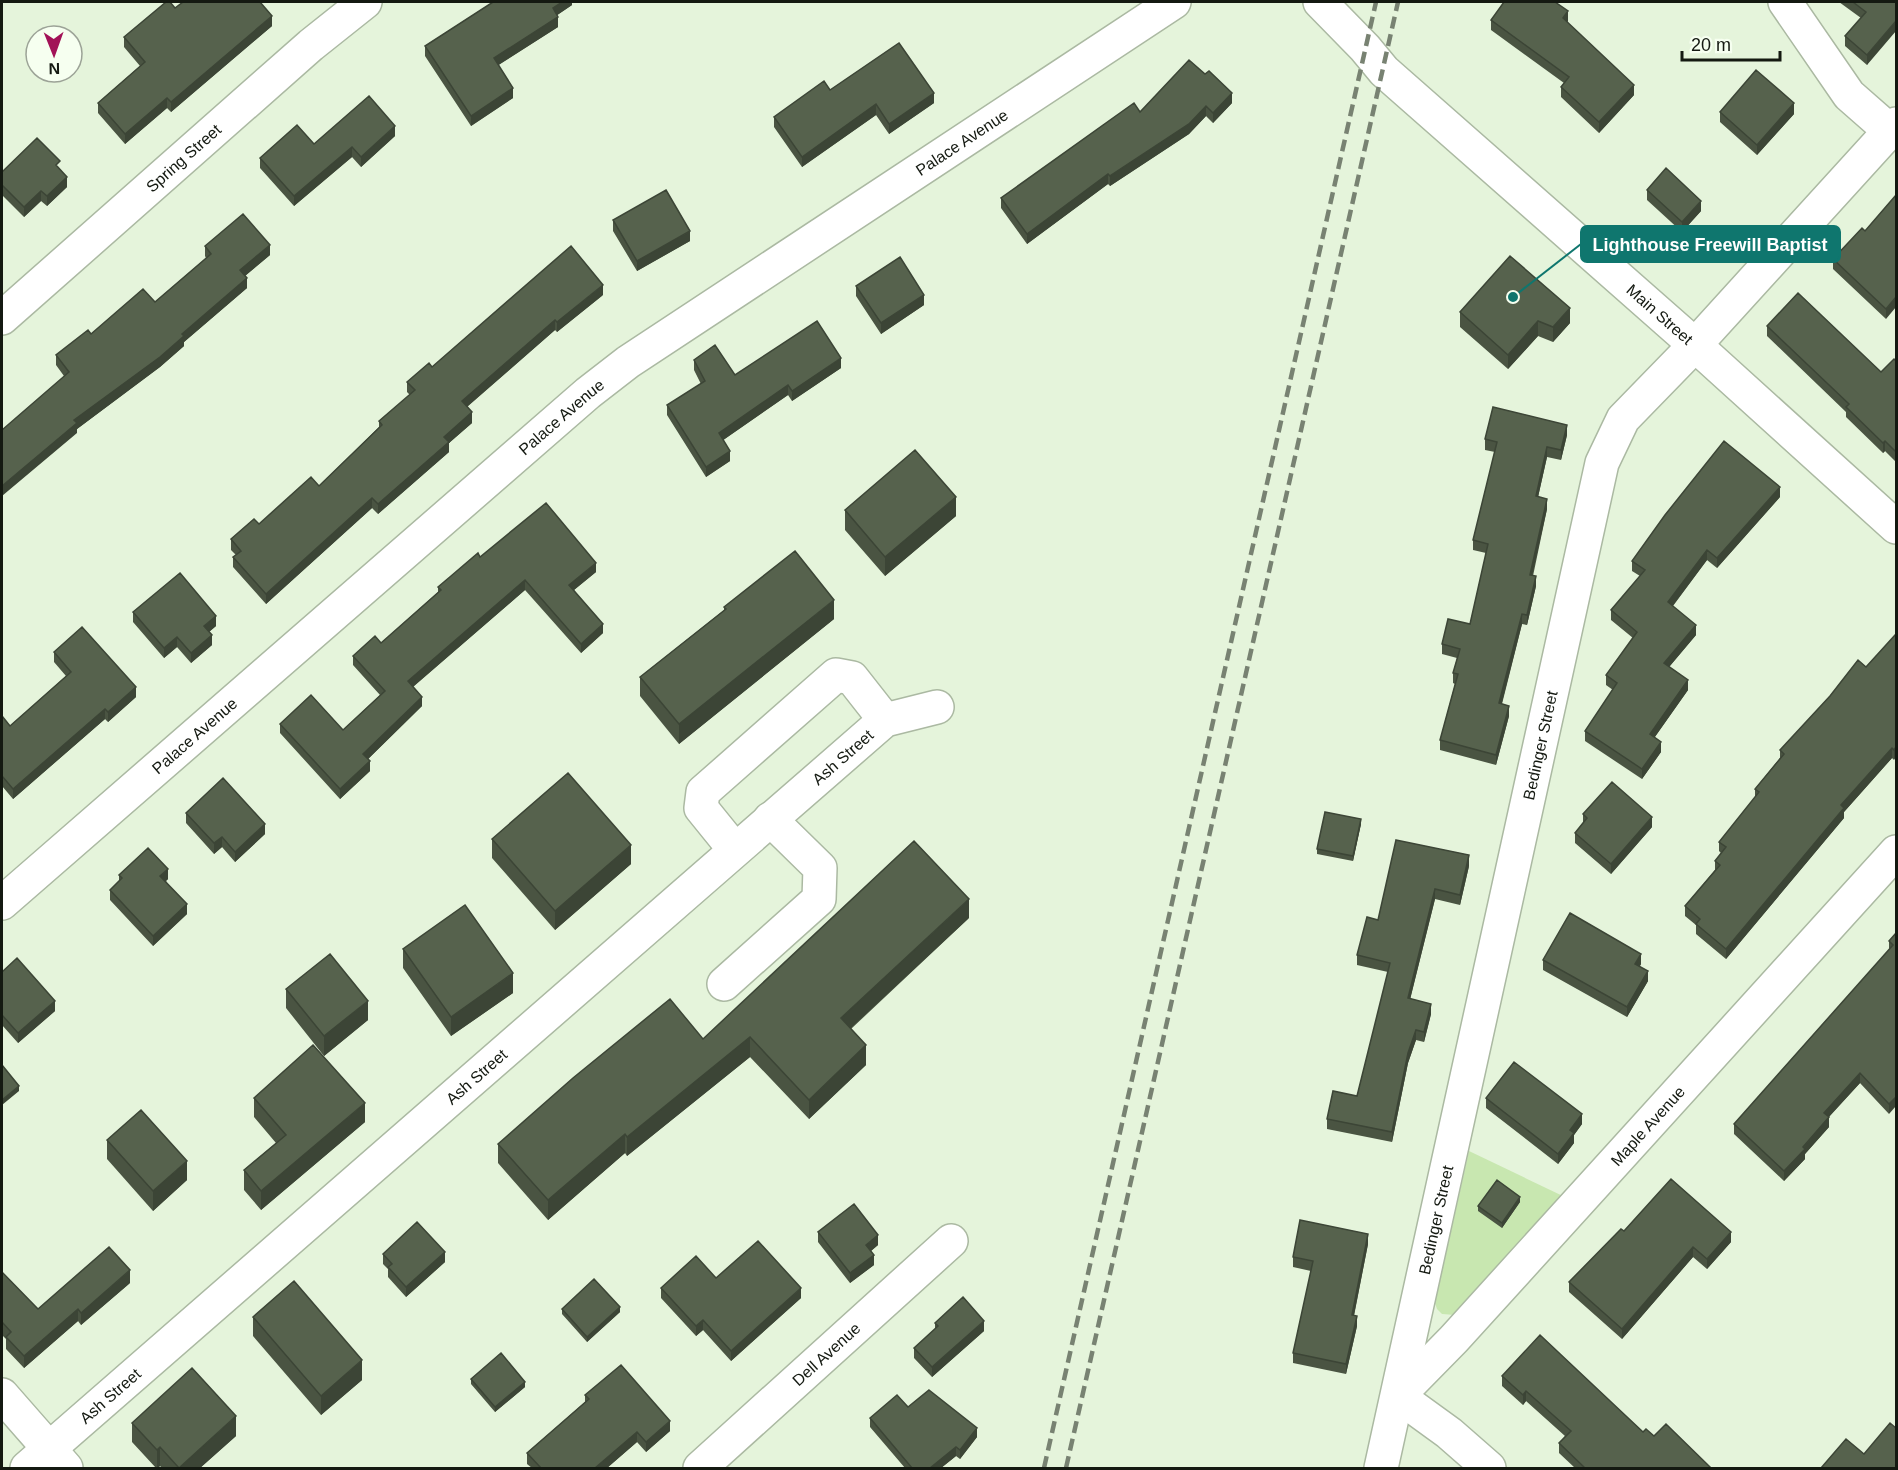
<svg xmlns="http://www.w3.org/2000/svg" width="1898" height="1470" font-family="Arial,sans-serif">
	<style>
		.green { fill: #c8e7b0 }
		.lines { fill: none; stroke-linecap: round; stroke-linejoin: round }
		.minor-casing { stroke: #abb9a2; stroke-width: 36 }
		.minor { stroke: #fff; stroke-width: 33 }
		.rail { stroke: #788272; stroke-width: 4.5; stroke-dasharray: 12 6; stroke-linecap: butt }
		.wall { fill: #4a5442 }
		.shaded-wall { fill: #3c4536 }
		.building { fill: #56624d; stroke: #3c4536; stroke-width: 1.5 }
		.labels { text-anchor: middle; stroke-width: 6; stroke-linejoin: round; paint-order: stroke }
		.street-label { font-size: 16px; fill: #141911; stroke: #f6fff0 }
		.leader { fill: none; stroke: #0f766e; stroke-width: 2 }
		.callout-dot { fill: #0f766e; stroke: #f6fff0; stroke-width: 2 }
		.callout { fill: #0f766e; stroke: #0f766e; stroke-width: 2 }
		.callout-label { font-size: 18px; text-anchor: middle; font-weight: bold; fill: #fff }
	</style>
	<rect width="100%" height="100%" fill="#e5f4db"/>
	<!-- green -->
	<path class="green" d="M1469 1151 1567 1198 1455 1315 1442 1314 1437 1309 1435 1303Z"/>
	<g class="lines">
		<defs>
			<g id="minor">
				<path id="s1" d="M1320 2 1365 48 1384 71 1695 345 1896 527"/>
				<path d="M1785 2 1849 95 1890 131"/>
				<path id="s2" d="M2 318 311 45 365 2"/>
				<path d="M735 850 701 808 703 792 836 675 852 678 885 720"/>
				<path id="s3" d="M2 903 588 393 628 362 1174 2"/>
				<path d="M724 984 819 899 820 868 770 819"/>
				<path d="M2 1395 66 1468"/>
				<path id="s4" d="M27 1468 885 720 937 707"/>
				<path id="s5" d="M700 1468 951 1241"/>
				<path id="s6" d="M1381 1468 1602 463 1623 419 1695 345 1896 124"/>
				<path id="s7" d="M1489 1468 1449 1433 1398 1396 1454 1339 1896 852"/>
			</g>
		</defs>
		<!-- minor casing -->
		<use href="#minor" class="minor-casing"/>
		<!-- minor -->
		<use href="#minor" class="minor"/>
		<!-- rail -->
		<path class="rail" d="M1044 1468 1376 2
			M1066 1468 1398 2"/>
	</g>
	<!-- wall -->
	<path class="wall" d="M493 2H572V5L557 15 558 27 498 65 513 98 471 126 425 56V46Z
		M1839 2H1896L1867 65 1845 46V36L1861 18Z
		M175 8 272 26 171 112 167 108 125 144 98 113V103L140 66 124 47V37Z
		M1491 20 1568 21 1567 22 1634 95 1599 133 1561 97V87L1564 83 1491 30Z
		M1205 74 1232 103 1213 123 1206 116 1189 134 1110 186 1108 184 1027 244 1001 208V198L1140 112Z
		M830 90 934 103 889 134 876 115 802 167 774 127V117Z
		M1720 112 1794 114 1757 155 1720 122Z
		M395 136 361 167 352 157 294 206 260 168V158L314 144Z
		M60 169 67 187 47 206 41 201 24 217 2 195V172Z
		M1647 190 1701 211 1682 232 1647 200Z
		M1896 195 1886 319 1833 269V259L1865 231Z
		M613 220 690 241 637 271 613 231Z
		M205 246 270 255 245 276 247 288 184 342V346L160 367 77 429V433L64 376 56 365V355L91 334 155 302 206 258 205 256Z
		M856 286 924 305 881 334 856 296Z
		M603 295 557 332 555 330 467 407 472 423 449 443V452L378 514 372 508 266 604 233 567V557L236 555 231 550V539L259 524 319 486 379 427V421L410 395 407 392V382L432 367Z
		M1460 312 1570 323 1553 342 1538 336 1508 369 1460 327Z
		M1767 326 1881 372 1896 361V462L1885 451 1883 453 1846 417V412L1767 336Z
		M694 360 735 375 841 368 792 401 788 395 723 440 730 461 706 477 667 415V405L701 384 694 370Z
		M1567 435 1561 460 1547 457 1538 497 1547 509 1533 576 1536 586 1527 625 1522 624 1502 704 1509 716 1496 765 1440 750V740L1455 684 1453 683V673L1457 658 1442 654V644L1470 624 1486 553 1473 550V540L1495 452 1485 450V439Z
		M1780 497 1717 568 1707 560 1673 606 1696 635 1669 667 1688 690 1654 738 1661 752 1642 779 1585 741V731L1613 690 1606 685V675L1633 638 1611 620V610L1640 576 1632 571V561Z
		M845 510 956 516 885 576 845 530Z
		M480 557 596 572 574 590 603 633 581 653 525 590 413 687 422 706 368 759 370 771 340 799 280 733V724L343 730 380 695 353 665V656L381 643 438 592V587Z
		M724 607 834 619 679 744 640 696V677L724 610Z
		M133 612 216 626 209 632 212 645 191 663 177 647 164 658 133 622Z
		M1896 634 1894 760 1892 758 1844 812V818L1726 959 1696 934V925L1685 916V906L1715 870V861L1721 853 1719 851V842L1755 798V789L1780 758V750L1866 667Z
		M54 652 136 697 108 722 105 719 13 799 2 786V716L10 726 66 676 54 662Z
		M186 813 265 834 235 862 222 847 214 854 186 823Z
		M1583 814 1652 827 1611 874 1575 843V833L1583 823Z
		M1361 824 1353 861 1317 854V849Z
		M492 839 631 864 555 930 492 858Z
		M1469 866 1460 905 1435 899 1410 999 1431 1014 1424 1042 1416 1040 1408 1063 1392 1142 1327 1129V1119L1357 1096 1388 972 1357 965V955L1378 920Z
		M119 875 168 879 166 881 187 914 153 946 110 900V890L119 882Z
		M969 918 851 1029 866 1065 809 1119 750 1057 627 1156 625 1153 548 1220 498 1163V1144L703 1039Z
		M1896 933 1889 1114 1860 1083 1829 1117V1127L1805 1154V1159L1784 1181 1734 1134V1124L1889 950V941Z
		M403 949 513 993 451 1036 403 968Z
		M1543 960 1641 964 1640 966 1648 981 1627 1017 1543 970Z
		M2 972 55 1011 18 1043 2 1025Z
		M286 989 368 1020 324 1056 286 1008Z
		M254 1098 365 1122 261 1210 244 1190V1170L276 1143 254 1117Z
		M1486 1098 1582 1124 1574 1135V1143L1558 1164 1486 1108Z
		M107 1140 187 1180 153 1211 107 1159Z
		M1520 1202 1502 1228 1478 1211V1206Z
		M1624 1231 1731 1242 1707 1269 1693 1257 1622 1339 1569 1292V1282Z
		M818 1232 878 1245 871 1251 874 1265 850 1283 818 1242Z
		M1368 1244 1354 1316 1357 1326 1346 1374 1293 1363V1353L1311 1271 1293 1267V1257Z
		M383 1254 445 1262 406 1297 388 1277V1269L383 1264Z
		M2 1272 38 1309 130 1283 81 1325 78 1321 24 1368 6 1349V1339L2 1335Z
		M661 1288 801 1298 731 1361 703 1330 696 1336 661 1298Z
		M562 1309 620 1312 587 1342 562 1314Z
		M253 1317 362 1380 321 1415 253 1336Z
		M935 1323 984 1331 932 1377 914 1358V1348L935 1329Z
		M1502 1376 1654 1436 1711 1468H1575L1559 1453V1443L1565 1436 1526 1401 1523 1405 1502 1386Z
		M471 1379 525 1387 495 1412 471 1384Z
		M585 1395 670 1431 646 1452 637 1442 607 1468H532L527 1464V1453L585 1402Z
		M908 1407 977 1437 960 1459 956 1456 941 1468H905L870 1427V1418Z
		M132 1423 236 1436 200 1468H162L160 1466 158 1468H156L132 1442Z"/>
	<!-- shaded-wall -->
	<path class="shaded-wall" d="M562 2H572V5L553 18V8Z
		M1568 11V21L1563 28V18Z
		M272 16V26L171 112V102Z
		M558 17V27L494 68V58Z
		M1896 21V31L1867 65V55Z
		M1634 85V95L1599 133V122Z
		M513 88V98L471 126V116Z
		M934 93V103L889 134V124Z
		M1232 93V103L1213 123V113Z
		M167 98V108L125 144V134Z
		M1794 103V114L1757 155V145Z
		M876 104V115L802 167V157Z
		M1206 106V116L1189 134 1110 186V176Z
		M395 126V136L361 167V157Z
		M352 147V157L294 206V196Z
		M1108 174V184L1027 244V234Z
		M67 177V187L47 206V196Z
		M41 191V201L24 217V207Z
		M1701 201V211L1682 232V222Z
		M690 231V241L637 271V261Z
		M270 245V255L240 280V270Z
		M247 278V288L184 342V346L160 367 77 429V433L2 496V486L74 420 182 334Z
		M603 285V295L557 332V322Z
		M924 295V305L881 334V323Z
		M1896 297V307L1886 319V309Z
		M1570 308V323L1553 342V327Z
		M555 320V330L462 411V401Z
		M1538 321V336L1508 369V355Z
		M841 358V368L792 401V391Z
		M788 385V395L719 443V433Z
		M472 412V423L449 443V452L378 514V504L444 437Z
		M1567 425V435L1561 460V450Z
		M1885 441V451L1883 453V443Z
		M1547 447V457L1536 506V496Z
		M730 451V461L706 477V467Z
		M1780 487V497L1717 568V558Z
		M956 497V516L885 576V557Z
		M372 498V508L266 604V594Z
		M1547 499V509L1530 585V575Z
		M1707 550V560L1668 612V602Z
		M596 563V572L569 594V585Z
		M1536 576V586L1527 625V615Z
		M525 580V590L408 691V681Z
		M834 600V619L679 744V724Z
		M1522 614V624L1499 714V703Z
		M216 616V626L204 636V626Z
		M603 624V633L581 653V644Z
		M1696 625V635L1664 673V663Z
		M212 635V645L191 663V653Z
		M177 637V647L164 658V648Z
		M1688 680V690L1650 744V734Z
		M136 687V697L108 722V712Z
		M422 697V706L363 764V754Z
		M1509 706V716L1496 765V755Z
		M105 709V719L13 799V789Z
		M1661 742V752L1642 779V769Z
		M1896 747V757L1894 760V750Z
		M1892 748V758L1844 812V818L1726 959V949L1841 805Z
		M370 761V771L340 799V789Z
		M1652 817V827L1611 874V864Z
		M1361 819V824L1353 861V856Z
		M265 824V834L235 862V852Z
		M222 837V847L214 854V843Z
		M631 845V864L555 930V911Z
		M1469 855V866L1460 905V895Z
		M168 869V879L160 886V876Z
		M1435 889V899L1408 1008V998Z
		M969 899V918L841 1037V1018Z
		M187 904V914L153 946V936Z
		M1641 954V964L1635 974V964Z
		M1648 971V981L1627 1017V1007Z
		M513 973V993L451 1036V1017Z
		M55 1001V1011L18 1043V1033Z
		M368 1001V1020L324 1056V1036Z
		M1431 1004V1014L1424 1042V1032Z
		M1416 1030V1040L1408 1063 1392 1142V1132L1408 1053Z
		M750 1037V1057L627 1156V1137Z
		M866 1045V1065L809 1119V1100Z
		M1860 1073V1083L1824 1122V1113Z
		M19 1086V1091L2 1105V1100Z
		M1896 1097V1106L1889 1114V1104Z
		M365 1103V1122L261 1210V1191Z
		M1582 1114V1124L1574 1135V1143L1558 1164V1154L1570 1130Z
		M1829 1117V1127L1805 1154V1159L1784 1181V1171Z
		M625 1134V1153L548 1220V1200Z
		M187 1161V1180L153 1211V1191Z
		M1520 1197V1202L1502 1228V1223Z
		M1731 1232V1242L1707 1269V1259Z
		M1368 1234V1244L1352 1325V1315Z
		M878 1235V1245L866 1255V1245Z
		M1693 1247V1257L1622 1339V1329Z
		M445 1252V1262L406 1297V1287Z
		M874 1255V1265L850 1283V1273Z
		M130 1270V1283L81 1325V1313Z
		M801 1288V1298L731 1361V1351Z
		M620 1307V1312L587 1342V1337Z
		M78 1309V1321L24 1368V1356Z
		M1357 1316V1326L1346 1374V1364Z
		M703 1320V1330L696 1336V1326Z
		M984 1321V1331L932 1377V1367Z
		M362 1360V1380L321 1415V1396Z
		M525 1382V1387L495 1412V1407Z
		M1526 1391V1401L1523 1405V1395Z
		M236 1416V1436L200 1468H179Z
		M670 1421V1431L646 1452V1442Z
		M977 1428V1437L960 1459V1450Z
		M637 1432V1442L607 1468H595Z
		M160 1447V1466L157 1468V1450Z
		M956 1447V1456L941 1468H930Z"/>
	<!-- building -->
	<path class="building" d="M166 2H170L175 8 183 2H260L272 16 171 102 167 98 125 134 98 103 145 62 124 37Z
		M493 2H562L553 8 558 17 494 58 513 88 471 116 425 46Z
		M1504 2H1555L1568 11 1563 18 1634 85 1599 122 1561 87 1569 77 1491 20Z
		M1853 2H1896V21L1867 55 1845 36 1866 12Z
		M899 43 934 93 889 124 876 104 802 157 774 117 824 81 830 90Z
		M1189 60 1205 74 1209 71 1232 93 1213 113 1206 106 1189 124 1110 176 1108 174 1027 234 1001 198 1134 103 1140 112Z
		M1756 70 1794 103 1757 145 1720 112Z
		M369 96 395 126 361 157 352 147 294 196 260 158 297 125 314 144Z
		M37 138 60 161 56 165 67 177 47 196 41 191 24 207 2 185V172Z
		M1666 168 1701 201 1682 222 1647 190Z
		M666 190 690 231 637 261 613 220Z
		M1896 195V297L1886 309 1833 259 1862 228 1865 231Z
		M243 214 270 245 240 270 247 278 182 334 184 336 160 357 74 420 77 423 2 486V430L69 372 56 355 88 330 91 334 143 289 155 302 211 254 205 246Z
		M571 246 603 285 557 322 555 320 462 401 472 412 444 437 449 442 378 504 372 498 266 594 233 557 241 551 231 539 254 519 259 524 311 477 319 486 382 425 379 421 415 390 407 382 429 363 432 367Z
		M1510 256 1570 308 1553 327 1538 321 1508 355 1460 312Z
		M900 257 924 295 881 323 856 286Z
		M1798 293 1881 372 1894 359 1896 361V452L1885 441 1883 443 1846 407 1849 404 1767 326Z
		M817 321 841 358 792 391 788 385 719 433 730 451 706 467 667 405 705 381 694 360 715 345 735 375Z
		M1493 407 1567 425 1561 450 1547 447 1536 496 1547 499 1530 575 1536 576 1527 615 1522 614 1499 703 1509 706 1496 755 1440 740 1458 674 1453 673 1460 649 1442 644 1448 619 1470 624 1488 544 1473 540 1497 442 1485 439Z
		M1724 441 1780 487 1717 558 1707 550 1668 602 1696 625 1664 663 1688 680 1650 734 1661 742 1642 769 1585 731 1617 683 1606 675 1637 632 1611 610 1645 570 1632 561 1665 515Z
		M915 450 956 497 885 557 845 510Z
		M546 503 596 563 569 585 603 624 581 644 525 580 408 681 422 697 363 754 370 761 340 789 280 724 311 695 343 730 385 691 353 656 375 636 381 643 441 590 438 587 451 576 478 553 480 557Z
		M795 551 834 600 679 724 640 677 726 609 724 607Z
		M180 573 216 616 204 626 212 635 191 653 177 637 164 648 133 612Z
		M82 627 136 687 108 712 105 709 13 789 2 776V716L10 726 71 672 54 652Z
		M1896 634V747L1894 750 1892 748 1841 805 1844 808 1726 949 1696 924 1700 919 1685 906 1720 865 1715 861 1726 847 1719 842 1759 792 1755 789 1784 754 1780 750 1830 696 1858 660 1866 667Z
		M568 773 631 845 555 911 492 839Z
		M223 778 265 824 235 852 222 837 214 843 186 813Z
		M1612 782 1652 817 1611 864 1575 833 1587 818 1583 814Z
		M1325 812 1361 819 1353 856 1317 849Z
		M1396 840 1469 855 1460 895 1435 889 1408 998 1431 1004 1424 1032 1416 1030 1408 1053 1392 1132 1327 1119 1333 1091 1357 1096 1390 963 1357 955 1367 917 1378 920Z
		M914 841 969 899 841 1018 866 1045 809 1100 750 1037 627 1137 625 1134 548 1200 498 1144 573 1078 670 999 703 1039Z
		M148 848 168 869 160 876 187 904 153 936 110 890 122 878 119 875Z
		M465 905 513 973 451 1017 403 949Z
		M1570 913 1641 954 1635 964 1648 971 1627 1007 1543 960Z
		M1896 933V1097L1889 1104 1860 1073 1824 1113 1829 1117 1803 1147 1805 1149 1784 1171 1734 1124 1893 945 1889 941Z
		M330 954 368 1001 324 1036 286 989Z
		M17 958 55 1001 18 1033 2 1015V972Z
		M313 1045 365 1103 261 1191 244 1170 286 1135 254 1098Z
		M1514 1062 1582 1114 1570 1130 1574 1133 1558 1154 1486 1098Z
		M2 1065 19 1086 2 1100Z
		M141 1110 187 1161 153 1191 107 1140Z
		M1671 1179 1731 1232 1707 1259 1693 1247 1622 1329 1569 1282 1621 1229 1624 1231Z
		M1497 1180 1520 1197 1502 1223 1478 1206Z
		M854 1204 878 1235 866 1245 874 1255 850 1273 818 1232Z
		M1300 1220 1368 1234 1352 1315 1357 1316 1346 1364 1293 1353 1313 1261 1293 1257Z
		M417 1222 445 1252 406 1287 388 1267 392 1264 383 1254Z
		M758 1241 801 1288 731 1351 703 1320 696 1326 661 1288 696 1256 716 1278Z
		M109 1247 130 1270 81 1313 78 1309 24 1356 6 1337 11 1332 2 1322V1272L38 1309Z
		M594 1279 620 1307 587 1337 562 1309Z
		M294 1281 362 1360 321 1396 253 1317Z
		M963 1297 984 1321 932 1367 914 1348 938 1326 935 1323Z
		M1540 1335 1643 1432 1646 1429 1654 1436 1666 1424 1711 1468H1585L1559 1443 1571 1431 1526 1391 1523 1395 1502 1376Z
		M501 1353 525 1382 495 1407 471 1379Z
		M621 1365 670 1421 646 1442 637 1432 595 1468H541L527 1453 589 1399 585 1395Z
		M192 1368 236 1416 179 1468 160 1447 157 1450 132 1423Z
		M929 1390 977 1428 960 1450 956 1447 930 1468H912L870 1418 897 1395 908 1407Z
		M1890 1423 1896 1428V1468H1821L1846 1439 1864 1454Z"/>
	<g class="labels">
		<!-- street labels -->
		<g class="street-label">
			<text dy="6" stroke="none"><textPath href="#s3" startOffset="1227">Palace Avenue</textPath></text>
			<text dy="6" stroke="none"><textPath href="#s2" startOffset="242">Spring Street</textPath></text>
			<text dy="6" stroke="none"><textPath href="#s1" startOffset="462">Main Street</textPath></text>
			<text dy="6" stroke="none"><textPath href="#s3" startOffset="741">Palace Avenue</textPath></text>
			<text dy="6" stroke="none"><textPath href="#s3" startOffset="255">Palace Avenue</textPath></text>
			<text dy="6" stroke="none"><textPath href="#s6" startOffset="740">Bedinger Street</textPath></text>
			<text dy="6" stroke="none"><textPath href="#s4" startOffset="1082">Ash Street</textPath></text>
			<text dy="6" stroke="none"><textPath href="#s4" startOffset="596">Ash Street</textPath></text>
			<text dy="6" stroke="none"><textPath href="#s7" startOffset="484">Maple Avenue</textPath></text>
			<text dy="6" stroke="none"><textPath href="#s6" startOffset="254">Bedinger Street</textPath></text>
			<text dy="6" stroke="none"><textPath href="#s5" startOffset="170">Dell Avenue</textPath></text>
			<text dy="6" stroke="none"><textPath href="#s4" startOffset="110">Ash Street</textPath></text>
		</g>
	</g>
	<!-- callouts -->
	<path class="leader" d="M1513 297L1581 244"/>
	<circle class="callout-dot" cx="1513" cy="297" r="6"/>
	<rect class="callout" x="1581" y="226" width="259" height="36" rx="6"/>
	<g class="callout-label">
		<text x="1710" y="251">Lighthouse Freewill Baptist</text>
	</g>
	<!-- border -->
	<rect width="1898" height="1470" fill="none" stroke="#141911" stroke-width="6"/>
	<!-- north arrow -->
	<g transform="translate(54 54) rotate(179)"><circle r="28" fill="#f6fff0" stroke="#9ca397" stroke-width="1.5"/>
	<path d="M0-4.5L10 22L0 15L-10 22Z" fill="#a21257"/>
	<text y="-9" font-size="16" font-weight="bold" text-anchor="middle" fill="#141911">N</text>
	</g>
	<!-- scale -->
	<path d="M1682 51v9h98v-9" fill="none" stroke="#141911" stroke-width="3"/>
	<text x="1691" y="51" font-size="18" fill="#141911" stroke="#f6fff0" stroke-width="4.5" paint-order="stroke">20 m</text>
</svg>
